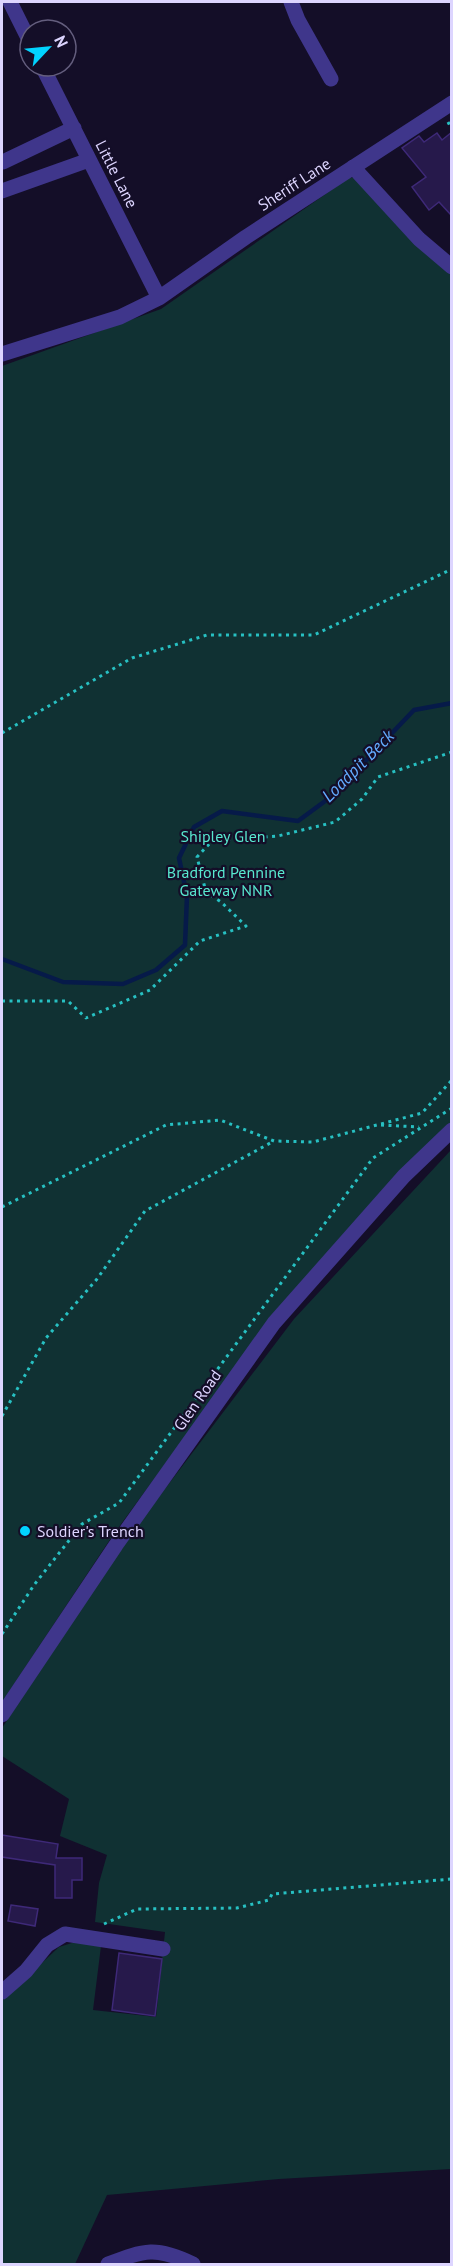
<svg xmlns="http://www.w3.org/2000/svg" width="453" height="2266" font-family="'PT Sans',sans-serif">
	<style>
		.green { fill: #103133 }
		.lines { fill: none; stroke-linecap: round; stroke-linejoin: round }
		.stream { stroke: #061a49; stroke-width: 4.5 }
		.building { fill: #26194b; stroke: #3e2978; stroke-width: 1.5 }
		.path { stroke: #27c0c2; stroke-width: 3; stroke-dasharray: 3 4.5; stroke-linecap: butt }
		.minor { stroke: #3f368b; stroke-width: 15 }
		.poi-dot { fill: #01d3ff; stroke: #140e28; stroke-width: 2 }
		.labels { text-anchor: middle; stroke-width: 4.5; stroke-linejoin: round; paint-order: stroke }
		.street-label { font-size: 16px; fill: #ddd5ff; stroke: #140e28 }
		.park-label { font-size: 16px; fill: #58e8cf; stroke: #140e28 }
		.poi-label { font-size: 16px; fill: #ddd5ff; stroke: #140e28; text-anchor: start }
		.water-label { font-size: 18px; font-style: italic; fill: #63acff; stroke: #140e28 }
	</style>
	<rect width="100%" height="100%" fill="#140e28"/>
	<!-- green -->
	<path class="green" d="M350 177 357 179 451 273V1123L203 1412 113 1535 2 1702V366L161 309Z
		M451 1150V2169L279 2179 107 2195 75 2264H2V2000L59 1947 75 1942 101 1946 93 2010 156 2017 165 1932 95 1922 99 1883 107 1855 60 1836 69 1799 2 1756V1728L133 1531 294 1319Z"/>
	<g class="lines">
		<!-- stream -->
		<path class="stream" d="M2 959 63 982 123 984 156 970 185 945 187 896 179 858 194 827 222 811 298 821 332 796 414 710 452 703"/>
	</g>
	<!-- building -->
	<path class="building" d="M452 132V216L439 202 429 210 412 187 426 177 402 148 419 136 424 142 437 133 442 140Z
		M2 1835 58 1844 56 1858H82V1880H72V1898H55V1865L2 1857Z
		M11 1905 38 1909 35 1926 8 1921Z
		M119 1953 162 1959 155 2016 112 2010Z"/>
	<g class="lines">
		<!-- path -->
		<path class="path" d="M448 122 452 130
			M2 733 132 658 207 635H314L452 569
			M2 1001H68L86 1018 150 990 200 941 246 926 221 902 206 892 197 857 212 841 278 836 335 822 362 799 378 777 452 752
			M381 1125 419 1127
			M2 1207 166 1125 220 1120 274 1141 313 1142 422 1113 452 1080
			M2 1416 46 1338 97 1279 145 1211 274 1141
			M2 1634 34 1585 82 1524 119 1503 373 1158 452 1108
			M104 1924 137 1909 237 1908 269 1900 272 1894 452 1879"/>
		<!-- minor -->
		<path class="minor" d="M10 2 30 42
			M291 2 298 20 331 79
			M42 66 159 298
			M3 162 74 128
			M353 167 419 239 452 267
			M2 191 89 160
			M2 354 120 317 159 298 246 237 452 103
			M2 1715 116 1545 274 1323 404 1176 452 1130
			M2 1992 26 1971 47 1945 65 1934 163 1949
			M108 2264C145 2250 156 2246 193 2264"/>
	</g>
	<!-- markers -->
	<circle class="poi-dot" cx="25" cy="1531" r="6"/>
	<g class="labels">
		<!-- street labels -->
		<g class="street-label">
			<text transform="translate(117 174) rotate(63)" y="6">Little Lane</text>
			<text transform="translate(294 184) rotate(-33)" y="6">Sheriff Lane</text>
			<text transform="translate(197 1400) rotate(-55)" y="6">Glen Road</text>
		</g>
		<!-- park labels -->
		<g class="park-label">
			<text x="223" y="842">Shipley Glen</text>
			<text x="226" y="878">Bradford Pennine<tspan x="226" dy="18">Gateway NNR</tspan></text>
		</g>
		<!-- poi labels -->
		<g class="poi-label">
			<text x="37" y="1537">Soldier's Trench</text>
		</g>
		<!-- water labels -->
		<g class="water-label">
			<text transform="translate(358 766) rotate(-45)" y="6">Loadpit Beck</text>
		</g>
	</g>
	<!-- border -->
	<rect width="453" height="2266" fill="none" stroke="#ddd5ff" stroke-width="6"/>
	<!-- north arrow -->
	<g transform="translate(48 48) rotate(64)"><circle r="28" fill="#140e28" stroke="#645e7e" stroke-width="1.5"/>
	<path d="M0-4.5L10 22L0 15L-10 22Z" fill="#01d3ff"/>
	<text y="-9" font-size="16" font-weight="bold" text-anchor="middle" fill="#ddd5ff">N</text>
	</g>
</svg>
